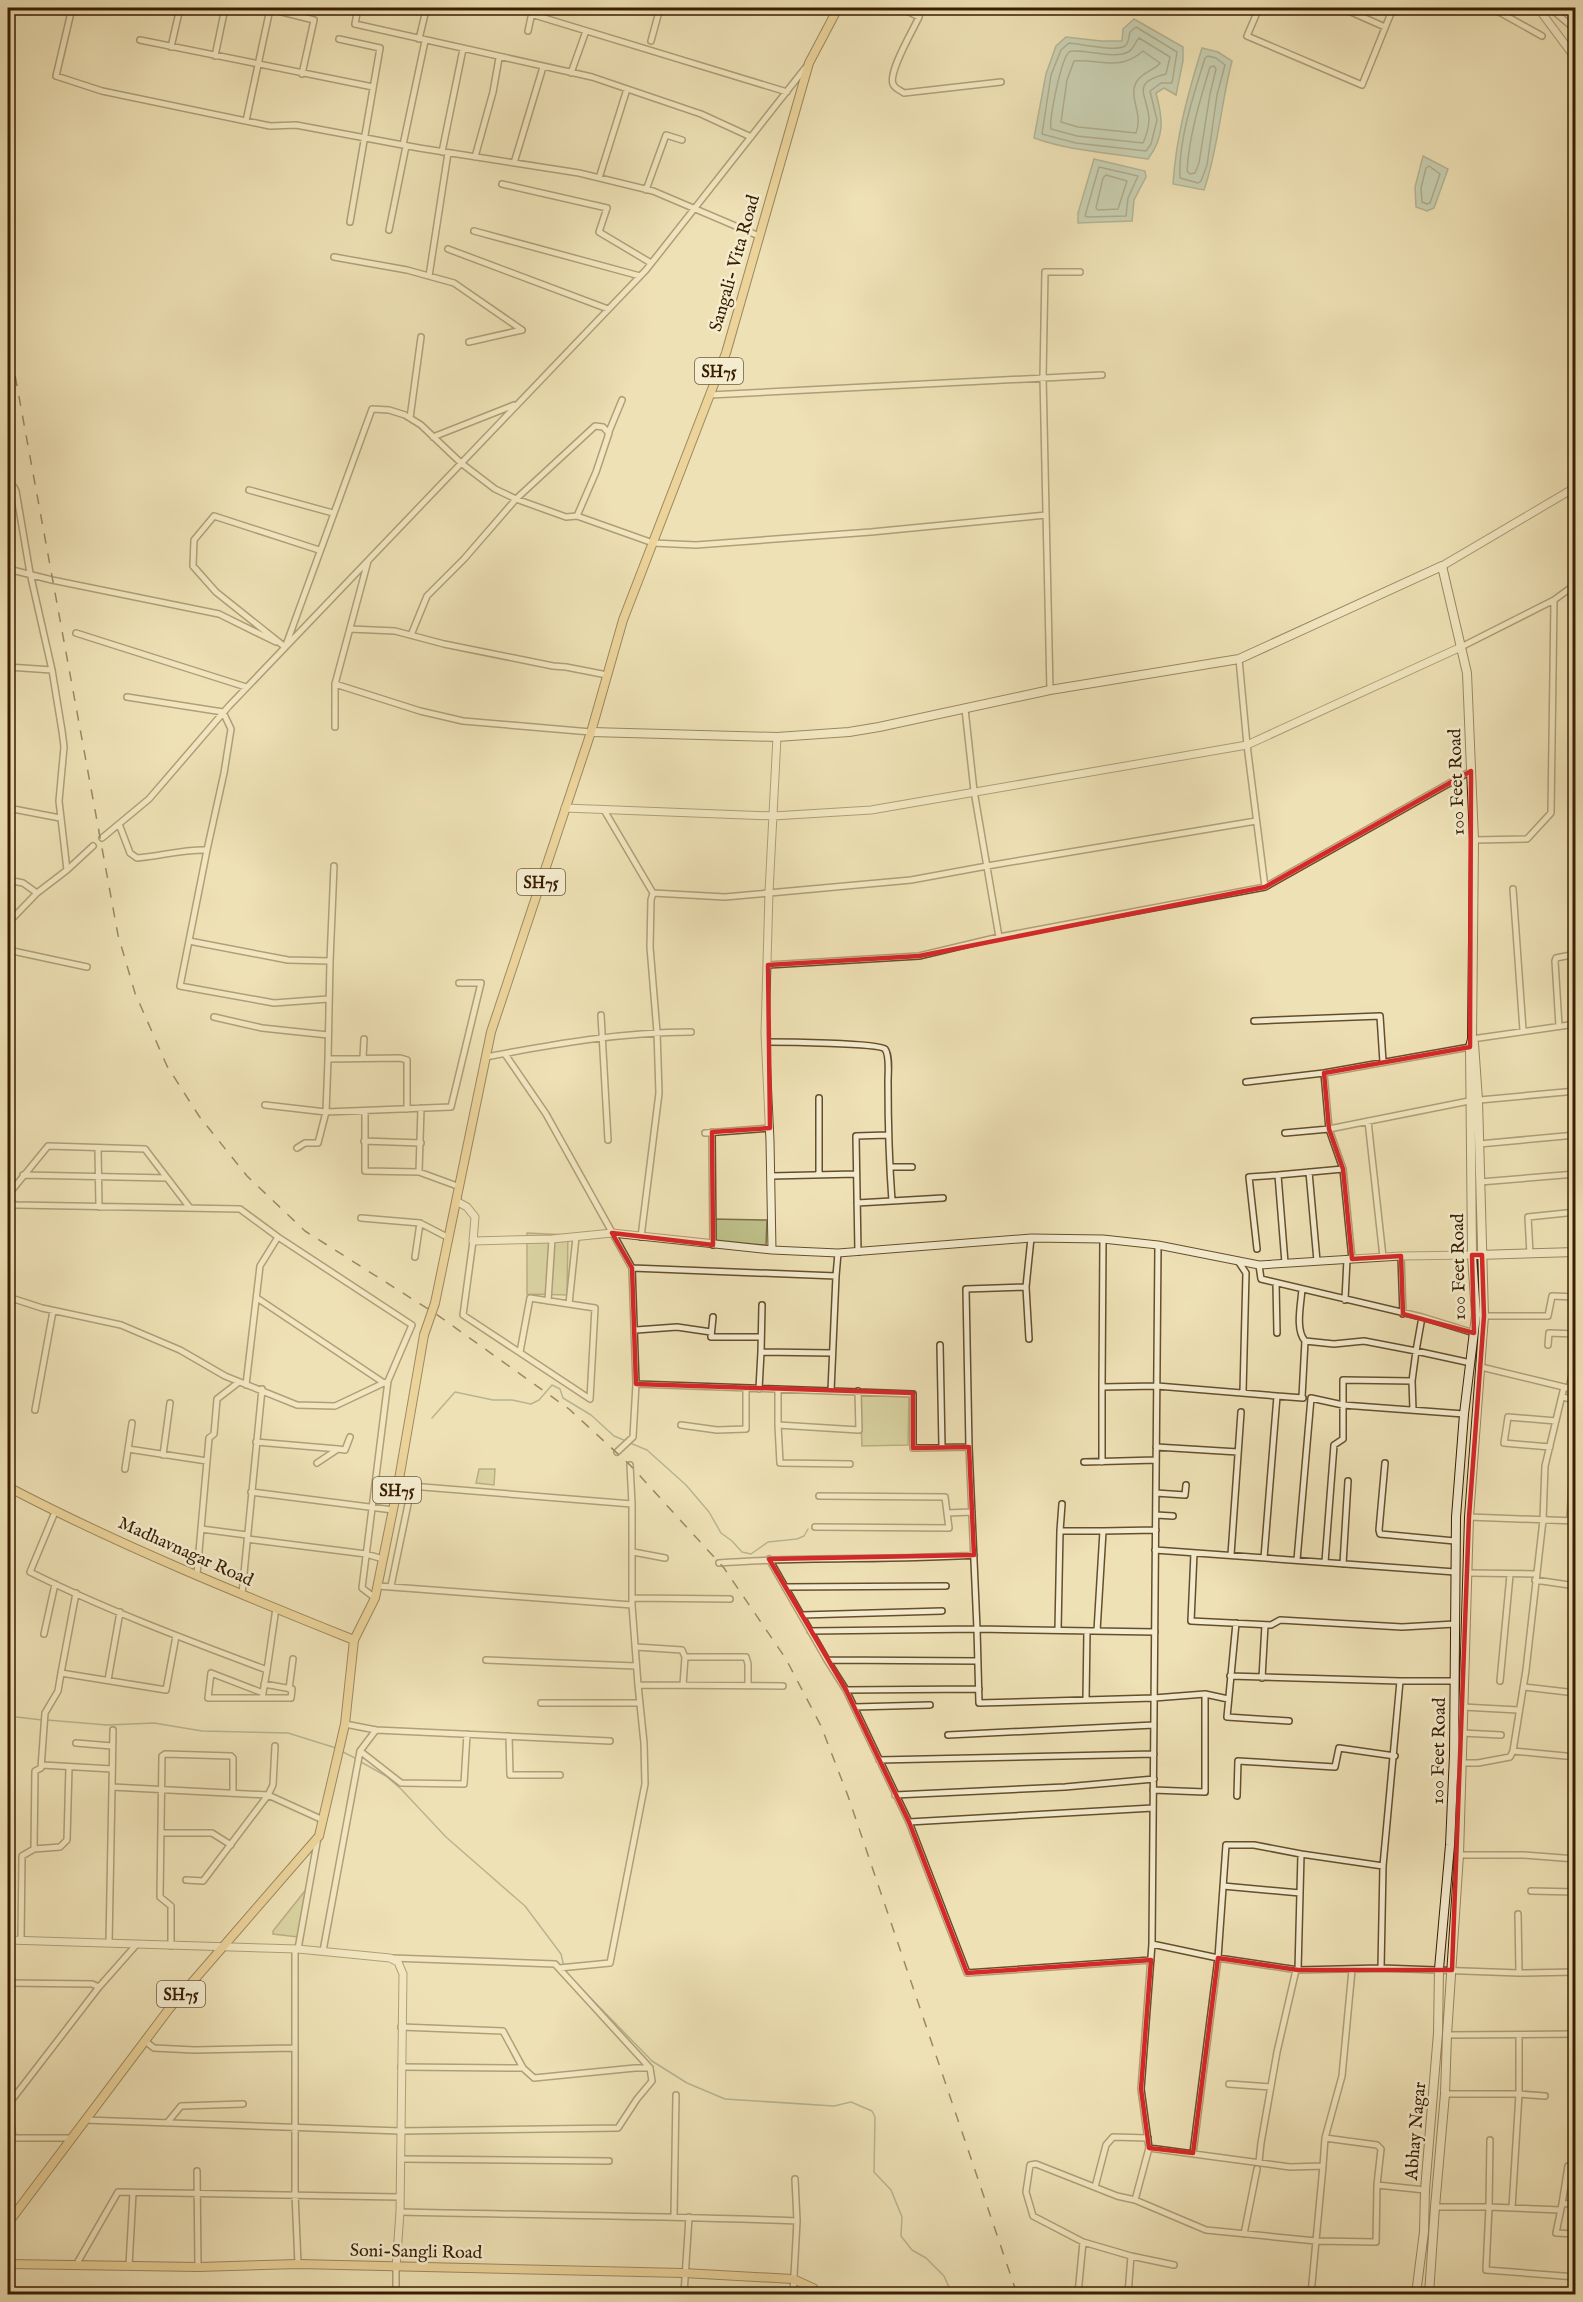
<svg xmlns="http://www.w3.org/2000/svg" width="1583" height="2302" font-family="'IM FELL English',serif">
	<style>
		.green { fill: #bec18a; stroke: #7b6f45; stroke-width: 1.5 }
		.water { fill: #9bbcb4; stroke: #737c6c; stroke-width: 1.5 }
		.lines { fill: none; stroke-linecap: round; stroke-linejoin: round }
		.shore { stroke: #6a6c5a; stroke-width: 1.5 }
		.stream { stroke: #737c6c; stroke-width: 1.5 }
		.minor-casing { stroke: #664e2d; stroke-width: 8 }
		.tertiary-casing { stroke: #664e2d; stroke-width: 9 }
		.secondary-casing { stroke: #381d00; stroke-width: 10 }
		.primary-casing { stroke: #381d00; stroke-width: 10 }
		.minor { stroke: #f4eccf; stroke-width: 5 }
		.tertiary { stroke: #f4eccf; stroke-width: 7 }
		.secondary { stroke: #f4eccf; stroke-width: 8 }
		.primary { stroke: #e7c07a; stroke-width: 8 }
		.rail { stroke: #381d00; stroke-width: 1.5; stroke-dasharray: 10 10; stroke-linecap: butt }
		.primary-bridge-casing { stroke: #381d00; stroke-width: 10; stroke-linecap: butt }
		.primary-bridge { stroke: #e7c07a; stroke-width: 8 }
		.marked { fill: none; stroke: #d62828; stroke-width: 4.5; stroke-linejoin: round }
		.labels { text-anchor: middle; stroke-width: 5; stroke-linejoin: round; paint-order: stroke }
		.shield { fill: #f4eccf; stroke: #705b3e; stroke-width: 1.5 }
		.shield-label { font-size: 16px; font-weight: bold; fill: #381d00 }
		.street-label { font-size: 18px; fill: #381d00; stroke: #f4eccf }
	</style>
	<rect width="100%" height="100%" fill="#eee1b5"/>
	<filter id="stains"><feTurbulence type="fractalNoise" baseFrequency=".00333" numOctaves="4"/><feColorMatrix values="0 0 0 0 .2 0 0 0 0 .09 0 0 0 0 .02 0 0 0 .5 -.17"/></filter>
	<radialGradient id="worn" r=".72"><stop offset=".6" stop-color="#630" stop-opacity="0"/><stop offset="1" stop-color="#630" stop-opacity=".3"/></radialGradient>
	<!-- green -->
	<path class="green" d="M711 1219 767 1220 766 1245 711 1244Z
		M527 1233 568 1235 567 1295 527 1294Z
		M860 1393 909 1395 908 1445 862 1446Z
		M479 1469H495L494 1485 476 1483Z
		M312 1882 301 1934 298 1937 273 1934V1931Z"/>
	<!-- water -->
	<path class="water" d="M1134 19 1183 47V61L1176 95 1164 88 1156 93C1163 119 1165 136 1148 159 1110 153 1070 151 1034 138L1046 74 1056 46 1066 37 1101 41H1122L1123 29Z
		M1202 48 1218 52 1232 61C1221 103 1218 150 1204 190L1173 184C1176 137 1188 93 1202 48Z
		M1423 156 1448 169 1434 208 1427 211 1416 207 1415 187Z
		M1094 159 1145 171 1146 177 1134 200 1132 221 1078 223V213Z"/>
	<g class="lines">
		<!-- shore -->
		<path class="shore" d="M1136 27 1177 52 1172 83H1161L1150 91 1157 120 1151 144 1146 151 1076 143 1042 134 1051 75 1061 50 1069 43C1081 44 1115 52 1125 46 1129 43 1129 36 1130 32Z
			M1139 38 1170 57 1166 74C1129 83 1148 95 1149 119 1149 126 1146 137 1143 143L1077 136 1051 129C1049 119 1061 59 1069 52 1075 47 1115 60 1128 52 1134 49 1135 42 1139 38Z
			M1143 51 1160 63C1155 70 1143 72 1137 81 1127 97 1144 113 1136 133L1078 127 1061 122 1067 80 1074 61C1101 59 1119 72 1143 51Z
			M1208 56 1216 58 1225 65 1217 95 1207 165 1201 181 1198 183 1180 178C1178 140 1194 94 1205 58Z
			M1214 66 1216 69 1210 94 1199 163 1195 173 1190 174 1187 171C1189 136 1200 100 1210 67Z
			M1429 166 1440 174 1430 203 1427 204 1422 202 1421 188 1426 168Z
			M1099 167 1138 176 1128 198 1126 216 1088 217 1085 216Z
			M1106 175 1127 181 1118 209 1098 210 1096 208 1103 178Z"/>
		<!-- stream -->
		<path class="stream" d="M432 1418 455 1392 493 1400H512L531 1404 539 1400 552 1385 560 1389 563 1398 591 1415 614 1436 626 1441
			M630 1443 647 1450 686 1485 709 1512 721 1533 732 1541 742 1552 751 1554 768 1542 797 1539 804 1536 808 1529
			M8 1716 42 1720
			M47 1720 107 1725 154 1723 202 1731 288 1733 336 1748
			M343 1752 357 1759
			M361 1762 386 1776 401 1789 446 1837 525 1906 561 1954 564 1967
			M577 1984 652 2061 687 2083 725 2099 834 2106 851 2102 872 2111 875 2117 874 2172 891 2190 902 2217 901 2236 912 2250 926 2258 944 2276 952 2294"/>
		<defs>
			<path id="minor" d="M72 8 56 76 102 91 270 126 296 125 419 148 579 173 653 191 759 236
				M358 8 355 24 592 77 701 114 751 137
				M415 8 426 9
				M775 8 779 10 781 8
				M901 8 919 17C913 30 888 72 893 84 895 89 900 90 904 93L1001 82
				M1259 8 1247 36 1362 85 1393 8
				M1342 8 1385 27
				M1492 8 1542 36
				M1550 8 1576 30
				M531 14 787 92
				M528 31 533 8
				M339 39 380 48 350 222
				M419 39 426 10
				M140 40 373 87
				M651 41 660 8
				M171 47 180 8
				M215 56 225 8
				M571 73 586 31
				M246 121 270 9 314 20 302 74
				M403 145 425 41
				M442 152 463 49
				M475 157 493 92 499 58
				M514 163 543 67
				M599 178 627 89
				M502 184 607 208 599 232 651 263
				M646 190 666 135 682 140
				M389 230 406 146
				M474 231 640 276
				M448 249 608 309
				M334 257 407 270 454 283 522 330
				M429 276 448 153
				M469 342 522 330
				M710 395 1102 375
				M410 418 421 337
				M608 434 622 400
				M433 437 514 405
				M8 484 14 487 16 491 30 573 52 670 62 731 64 747 59 801 67 870 37 893 8 923
				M249 490 333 513
				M368 561 335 684 420 711 463 721 591 732
				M8 569 52 580 219 614 276 642
				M1554 600 1576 584
				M350 629 395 631 444 644 553 666 566 667 607 675
				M76 633 246 687
				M411 635 427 596 464 559 516 499 595 426 603 427 609 433 596 472 577 516 653 543 696 545 871 532 1046 515
				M286 645 372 409 389 410 405 415 421 425 461 463 495 489 516 499 566 517 577 516
				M285 647 216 592 193 566 194 540 214 516 319 550
				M1461 647 1554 600 1551 813 1527 839 1474 840
				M1239 659 1247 745 1265 887
				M8 667 52 670
				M1050 690 1043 377 1045 272H1080
				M965 709 974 791 999 937
				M335 727V684
				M8 808 60 818
				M604 810 653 893 651 900 650 947 657 1032 659 1093 641 1237
				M119 824 130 853 137 858C161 856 184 849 207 850L224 773 231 729 223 712 127 697
				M102 838 149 799 229 706 646 270 806 67
				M207 850 180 986 274 1003 328 999
				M67 870 93 846
				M8 880 23 883 37 893
				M1513 889 1523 1030
				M653 893 725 897 911 880 987 866 1256 821
				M189 941 288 960 330 961 328 1059
				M8 950 87 967
				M330 961 334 866
				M768 965 919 956 999 937 1265 887 1471 771
				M601 1015 608 1140
				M214 1017 262 1028 328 1035
				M1254 1021 1380 1016 1383 1062
				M1559 1026 1555 961 1556 958 1576 954
				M1472 1039 1576 1024
				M766 1042C781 1042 879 1043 885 1049 890 1056 888 1073 888 1081 888 1121 889 1161 892 1201L857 1203
				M1470 1047 1324 1073 1329 1129 1469 1101 1576 1091
				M505 1054 546 1114 632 1268 636 1384
				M486 1057C554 1044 622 1032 691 1032
				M363 1058 364 1039
				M1246 1082 1324 1073
				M819 1098V1175
				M265 1105 326 1112 328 1059 400 1058 407 1060V1109
				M365 1111V1171L419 1172 460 1187
				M1368 1121 1383 1257
				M712 1132 713 1245
				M705 1133 770 1128
				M1285 1133 1329 1129 1343 1169 1352 1259
				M364 1141 421 1143
				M1479 1144 1576 1135
				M98 1148 99 1207
				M297 1148 305 1143H318L326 1112 451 1107 481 983H459
				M890 1167H912
				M419 1172 421 1108
				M1309 1172 1317 1261
				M23 1175 167 1178
				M1278 1175 1343 1169
				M771 1176 856 1174
				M1480 1182 1576 1174
				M8 1195 48 1146 145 1149 190 1208
				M8 1199 9 1202 16 1205 240 1209 278 1237 412 1325 388 1381 362 1588 375 1598
				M892 1201 943 1198
				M361 1218 420 1223
				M473 1241 463 1315 590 1399 595 1308 530 1298 520 1352
				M1257 1249 1249 1177 1278 1175 1285 1263
				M858 1252 856 1136 888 1135
				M1575 1252 1576 1345
				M1530 1254 1528 1217 1576 1212
				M1401 1256 1403 1314
				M415 1257 420 1223 449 1238
				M1238 1261 1246 1273 1243 1392
				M1259 1265 1261 1279 1422 1317 1474 1333
				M632 1268 836 1276 838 1253
				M1276 1283 1277 1333
				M8 1297 42 1308 121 1325 180 1350 225 1376 297 1405 335 1406 388 1381
				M257 1298 384 1383
				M1345 1300 1347 1259
				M548 1301 552 1239
				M569 1304 576 1237
				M1484 1316H1548L1552 1296 1576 1297
				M713 1317 711 1337H761
				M636 1330 677 1327 711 1332
				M1029 1339 1026 1287 1031 1238
				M1305 1341 1334 1344 1364 1341 1416 1351 1422 1317
				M940 1345 942 1447
				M1548 1345 1549 1333 1576 1334
				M761 1352 762 1305
				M1481 1367 1576 1390
				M246 1385 260 1266 278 1237
				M1102 1387 1103 1239
				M759 1389 761 1352 832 1353
				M778 1389V1425
				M1569 1389 1576 1355
				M831 1391 836 1276
				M1277 1396 1303 1398
				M1302 1397 1305 1341C1295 1330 1301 1304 1302 1289
				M1562 1397 1576 1400
				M35 1410 53 1311
				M1413 1410 1412 1381 1416 1351 1471 1363
				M681 1425 717 1430 746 1429V1388
				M256 1442 338 1449 317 1463
				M1156 1447 1238 1452
				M1550 1447 1504 1443 1508 1417 1556 1421
				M128 1449 207 1461
				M338 1449 345 1450 350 1437
				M617 1452 633 1437 636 1384 913 1394V1448L969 1447
				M163 1455 170 1403
				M1084 1462 1156 1460
				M1102 1462V1387L1157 1386 1277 1396 1264 1558
				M1385 1463 1379 1530 1380 1534 1455 1541
				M850 1464 780 1463 778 1425 859 1430 858 1391
				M630 1465 632 1504
				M125 1469 132 1423
				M398 1485 632 1504V1605L638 1685 783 1686
				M251 1492 393 1510
				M1156 1493 1185 1495 1186 1485
				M819 1496 945 1497 947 1513 972 1512
				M55 1512 30 1572C106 1610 187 1640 267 1670L276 1608
				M1156 1515 1173 1516
				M1469 1517 1576 1521
				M1570 1521 1573 1460H1576
				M815 1527 949 1528 947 1513
				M201 1529 247 1535
				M1060 1531 1062 1504
				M1103 1531 1156 1530
				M247 1539 366 1554 383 1559
				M1155 1550 1455 1572
				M633 1552 665 1558
				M1194 1553 1191 1621 1271 1625 1280 1620 1402 1627 1455 1624
				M1231 1555 1241 1412
				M769 1559 827 1660 846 1690 909 1822 967 1973 1151 1960
				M1297 1560 1311 1398 1343 1405 1464 1414
				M1325 1562 1334 1445 1343 1439V1380L1412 1381
				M719 1563C804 1556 889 1561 974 1555
				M1343 1564 1348 1481
				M1469 1573 1536 1574
				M197 1574 209 1438 214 1434 217 1399 239 1382
				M1535 1580 1576 1586
				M378 1586 632 1605
				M391 1586 412 1485
				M785 1587 946 1586
				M76 1593 61 1673 166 1690 176 1636
				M242 1594 262 1389
				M632 1598 730 1599
				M802 1615 942 1611
				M1236 1623 1227 1717 1289 1721
				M1058 1630 1060 1531H1103L1097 1631
				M810 1631 977 1629 969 1447 966 1289 1026 1287
				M1155 1632 977 1629 979 1703 1154 1698 1205 1694
				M44 1634 55 1584
				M636 1647 682 1650 685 1657 683 1685
				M685 1657H746L748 1664V1686
				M486 1660 636 1666
				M827 1660 978 1661
				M1230 1676 1400 1681H1455
				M1262 1678 1265 1625
				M108 1680 120 1612
				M1500 1681 1510 1575
				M1524 1687 1576 1693
				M289 1689 293 1659
				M846 1690 979 1689
				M263 1693 211 1673 208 1698H262L267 1670
				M262 1698H291L292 1689 264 1684
				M1086 1700 1087 1631
				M541 1703H640
				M854 1707 930 1705
				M1463 1707 1518 1710
				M345 1724 376 1730 610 1741
				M1462 1733 1501 1735
				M948 1735 1154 1725
				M509 1736 510 1775H560
				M76 1743 112 1746
				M360 1751 401 1783 464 1784 467 1734
				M1513 1751 1576 1757
				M879 1760 1154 1754
				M1462 1763H1478L1510 1757 1513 1751 1526 1670 1543 1520 1545 1466 1564 1387
				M42 1765 112 1769
				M112 1787 113 1730
				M1153 1790 1205 1792V1694L1228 1699
				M895 1795 1065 1787 1154 1779
				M1237 1796 1238 1761 1335 1767 1339 1748 1395 1756
				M909 1822 1153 1808
				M161 1833H212L231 1845
				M34 1849 60 1847 67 1840 69 1767
				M1459 1855H1523L1576 1859
				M1383 1866 1400 1681
				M186 1880 203 1881 268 1795 273 1785 275 1746
				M1223 1886 1300 1893
				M1531 1891 1576 1892
				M1518 1914 1519 1973
				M21 1940 22 1856 34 1849 35 1771 41 1768 45 1713 58 1691 61 1673
				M109 1943 112 1787 268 1795 323 1820
				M1152 1944 1158 1245
				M171 1946V1906L160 1897 162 1756 165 1754 231 1756 233 1758V1793
				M295 1949V2194L298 2264
				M298 1949 318 1837
				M323 1951 360 1751 376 1730
				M559 1968 610 1963 645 1784 644 1743 638 1685
				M1298 1970 1301 1854 1383 1866 1381 1968
				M8 1983 92 1984 99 1987
				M401 2027 503 2031 523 2068
				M1447 2035 1576 2034
				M145 2041 154 2048 194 2050 294 2048
				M401 2067 523 2068 534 2078 635 2068H650
				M1229 2084 1271 2087
				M1445 2094H1519V2037
				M85 2120 401 2131 618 2128 637 2099 652 2081 650 2068 555 1964 392 1958
				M167 2123 181 2106 243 2104
				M72 2138H13L8 2105 99 1987 137 1944
				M1149 2148 1290 2167 1323 2166 1325 2138 1342 2076 1352 1970
				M1193 2153 1218 1958 1226 1845H1254L1301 1854
				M401 2159 609 2161
				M1259 2162 1261 2143 1277 2052 1296 1970
				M197 2171 198 2267
				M1377 2185 1425 2190
				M1095 2187 1106 2145 1113 2137 1148 2138
				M1135 2200 1149 2148 1141 2089 1152 1944 1218 1958 1298 1970 1381 1968 1519 1973 1576 1972
				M1576 2203 1562 2204 1556 2233 1576 2234
				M1562 2204 1568 2166H1576
				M1435 2207H1489L1490 2140
				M1512 2208 1519 2094 1545 2096
				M1560 2210 1489 2207 1486 2270 1576 2277
				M400 2212C532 2215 665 2216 797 2221
				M674 2216 676 2095
				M1244 2234 1257 2169
				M1083 2242 1033 2216 1026 2192 1030 2165 1036 2164 1117 2196 1135 2200 1206 2230 1316 2241 1376 2242 1377 2185 1381 2149 1377 2145 1325 2138
				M76 2265 118 2192 399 2197
				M129 2266 133 2193
				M396 2294V2268
				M684 2294 689 2217
				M793 2294 797 2221 795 2179
				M1078 2294 1083 2242 1131 2256 1174 2265
				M1128 2294 1131 2256
				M1311 2294 1323 2166
				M1574 2294 1576 2282"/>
			<path id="tertiary" d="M1538 8 1576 59
				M1442 566 1576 487
				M565 808 773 816 871 810 1247 745 1461 647
				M456 1201 467 1207 475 1217 473 1241 552 1239 612 1233 772 1250 838 1253 1031 1238 1103 1239 1158 1245 1259 1265 1401 1256 1472 1255
				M772 1250 770 1141 765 1033 769 892 777 737
				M8 1940 298 1949 390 1958 398 1962 403 1974 400 2212 396 2268"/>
			<path id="secondary" d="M591 732 777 737 849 732 879 727 1050 690 1239 659 1442 566 1467 673 1474 840 1472 1039 1470 1047 1472 1255 1476 1315 1464 1414 1456 1517 1454 1755 1450 1845 1439 1969 1438 2033 1425 2190 1424 2232 1416 2294
				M1478 1255 1576 1252
				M1429 2294 1435 2207 1445 2094 1447 2035 1459 1855 1469 1517 1484 1316 1478 1100 1474 1043"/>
			<path id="primary" d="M435 1303 491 1032 591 732 623 620 726 353 809 63 838 8
				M8 1487C119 1545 237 1593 354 1640
				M8 2223 169 2009 319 1836 345 1724 354 1640 375 1598 398 1485 424 1335
				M8 2264 198 2267 298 2264 684 2273 793 2279 813 2288 819 2294"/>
		</defs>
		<!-- minor casing -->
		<use href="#minor" class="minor-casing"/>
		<!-- tertiary casing -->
		<use href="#tertiary" class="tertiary-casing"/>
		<!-- secondary casing -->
		<use href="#secondary" class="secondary-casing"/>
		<!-- primary casing -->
		<use href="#primary" class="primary-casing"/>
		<!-- minor -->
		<use href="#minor" class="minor"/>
		<!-- tertiary -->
		<use href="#tertiary" class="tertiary"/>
		<!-- secondary -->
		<use href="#secondary" class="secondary"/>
		<!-- primary -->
		<use href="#primary" class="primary"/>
		<!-- rail -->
		<path class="rail" d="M8 337 118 935 135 993 167 1066 199 1116 247 1176 305 1231 436 1314 569 1409 630 1465 724 1568 786 1659 821 1726 848 1796 1017 2294"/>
		<defs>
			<path id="primary-bridge" d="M424 1335 435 1303"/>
		</defs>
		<!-- primary-bridge casing -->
		<use href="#primary-bridge" class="primary-bridge-casing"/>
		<!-- primary-bridge -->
		<use href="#primary-bridge" class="primary-bridge"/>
	</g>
	<!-- marked area -->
	<path d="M0 0H1583V2302H0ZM1471 771 1470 1047 1324 1073 1329 1129 1343 1169 1352 1259 1401 1256 1403 1314 1474 1333 1472 1255H1482L1484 1316 1469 1517 1452 1970H1298L1218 1958 1193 2153 1149 2148 1141 2089 1151 1960 967 1973 909 1822 846 1690 769 1559 974 1555 969 1447 913 1448V1393L636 1384 632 1268 612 1233 713 1245 712 1132 770 1128 768 965 919 956 1265 887Z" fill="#eee1b5" fill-opacity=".55" fill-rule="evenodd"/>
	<path class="marked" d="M1471 771 1470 1047 1324 1073 1329 1129 1343 1169 1352 1259 1401 1256 1403 1314 1474 1333 1472 1255H1482L1484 1316 1469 1517 1452 1970H1298L1218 1958 1193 2153 1149 2148 1141 2089 1151 1960 967 1973 909 1822 846 1690 769 1559 974 1555 969 1447 913 1448V1393L636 1384 632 1268 612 1233 713 1245 712 1132 770 1128 768 965 919 956 1265 887Z"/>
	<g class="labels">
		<!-- shield labels -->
		<g class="shield">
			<rect x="695" y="358" width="48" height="26" rx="4.5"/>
			<rect x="517" y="869" width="48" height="26" rx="4.5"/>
			<rect x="373" y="1477" width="48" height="26" rx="4.5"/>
			<rect x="157" y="1981" width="48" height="26" rx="4.5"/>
		</g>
		<g class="shield-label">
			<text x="719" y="377">SH75</text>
			<text x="541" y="888">SH75</text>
			<text x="397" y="1496">SH75</text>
			<text x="181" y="2000">SH75</text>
		</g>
		<!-- street labels -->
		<g class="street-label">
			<text transform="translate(734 263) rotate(-74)" y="6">Sangali- Vita Road</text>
			<text transform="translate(1456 782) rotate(-92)" y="6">100 Feet Road</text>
			<text transform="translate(1458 1267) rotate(-91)" y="6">100 Feet Road</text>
			<text transform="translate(186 1551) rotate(24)" y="6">Madhavnagar Road</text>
			<text transform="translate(1438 1751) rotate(-89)" y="6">100 Feet Road</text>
			<text transform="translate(1415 2131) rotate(-85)" y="6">Abhay Nagar</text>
			<text transform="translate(416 2251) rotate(1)" y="6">Soni-Sangli Road</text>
		</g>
	</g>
	<!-- margin -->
	<rect width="1583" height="2302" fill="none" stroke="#eee1b5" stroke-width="30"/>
	<rect x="9" y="9" width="1565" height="2284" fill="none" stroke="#381d00" stroke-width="3"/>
	<rect x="15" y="15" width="1553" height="2272" fill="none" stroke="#381d00" stroke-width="1.5"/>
	<rect width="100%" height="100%" filter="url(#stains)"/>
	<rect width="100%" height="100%" fill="url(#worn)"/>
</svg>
